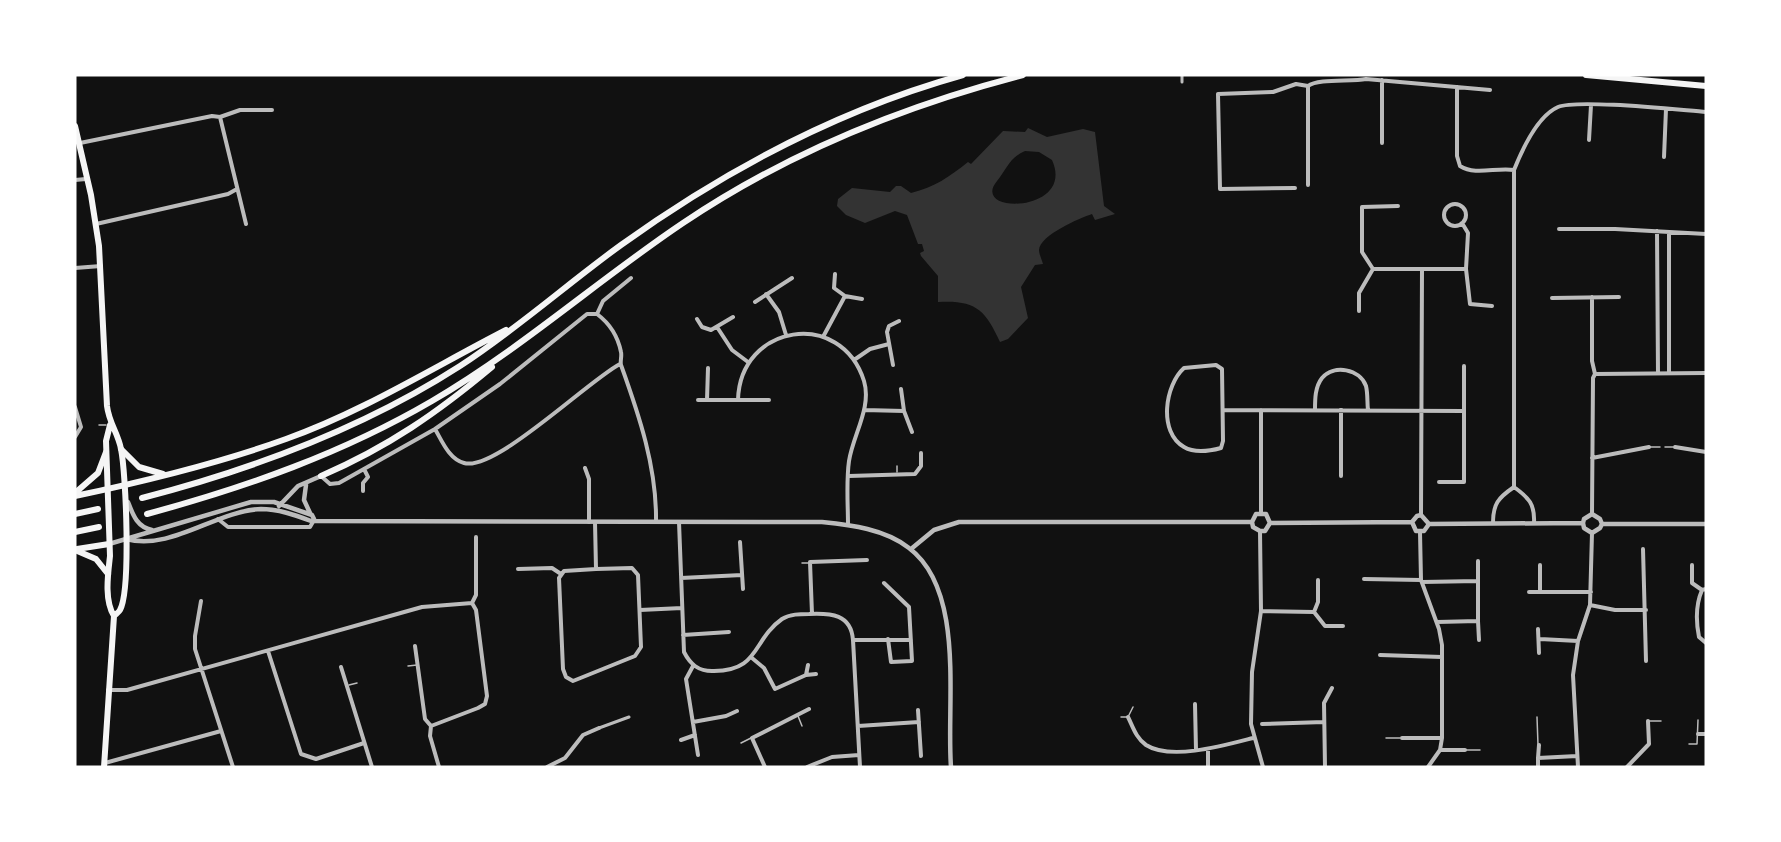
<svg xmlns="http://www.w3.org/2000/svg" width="1781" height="842" font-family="Lato,sans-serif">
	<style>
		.water { fill: #333; fill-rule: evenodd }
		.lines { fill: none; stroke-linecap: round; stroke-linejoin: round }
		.service { stroke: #bcbcbc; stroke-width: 1.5 }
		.pedestrian { stroke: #bcbcbc; stroke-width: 3 }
		.minor { stroke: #bcbcbc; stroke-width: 4 }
		.tertiary { stroke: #bcbcbc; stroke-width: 4.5 }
		.primary { stroke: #f5f5f5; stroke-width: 6 }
		.trunk { stroke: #f5f5f5; stroke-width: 6 }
	</style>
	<rect width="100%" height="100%" fill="#111"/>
	<!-- water -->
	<path class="water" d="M1028 128 1047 137 1083 129 1095 132 1104 206 1115 214 1095 220 1092 214C1080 218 1040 235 1039 250 1039 254 1042 260 1043 264L1035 265 1021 287 1028 318 1008 339 1000 342C985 309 975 300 938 302V276L921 256 920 253 924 251 922 244H918L907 215 895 211 865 223 846 215 837 206 838 199 852 188 890 192 896 186H901L911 193C935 187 949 177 968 162L971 164 1003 131 1025 132ZM1025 151 1039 152 1052 160C1076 213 969 215 997 181 1007 169 1009 158 1025 151Z"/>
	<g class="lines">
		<!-- service -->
		<path class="service" d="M99 425H106
			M1650 447H1660
			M1665 447H1673
			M897 472V466
			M802 563H809
			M408 666 417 665
			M349 685 357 683
			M798 716 802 726
			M1121 717H1128L1133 707
			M1537 717 1538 745
			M1649 721H1661
			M1386 738H1400
			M741 743 751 738
			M1689 744H1697L1698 720
			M1466 750H1480"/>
		<!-- pedestrian -->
		<path class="pedestrian" d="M1182 82V75
			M599 728 629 717"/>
		<!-- minor -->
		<path class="minor" d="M1382 80V143
			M1308 86C1318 78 1351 82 1366 79L1490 90
			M1457 87V156L1460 166C1476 176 1496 167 1514 170
			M220 117 246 224
			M1589 140 1591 105
			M80 143 212 116 220 117 240 110H272
			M1664 157 1666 109
			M75 180 86 179
			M1308 185V86
			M1295 188 1220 189 1218 94 1273 92 1296 84 1308 86
			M1444 215a11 11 0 1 1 22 0a11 11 0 1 1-22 0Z
			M1398 206 1362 207V252L1373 269H1466L1468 233 1462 223
			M96 224 228 194 237 189
			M1559 229H1615L1706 234
			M1657 231 1658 373
			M75 268 101 266
			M1466 269 1470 304 1492 306
			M835 274 834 288 845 296 862 299
			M766 294 779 312 786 335
			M1552 298 1619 297
			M755 302 792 278
			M1359 311V293L1373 269
			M597 314C609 323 618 337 621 352 622 356 620 361 621 365 639 415 657 468 656 522
			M597 314 603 301 631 278
			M697 319 702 327 711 330 733 317
			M717 327 732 350 748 362
			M823 337 845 296
			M854 360 870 349 889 344
			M893 365 887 332 889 326 899 321
			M1216 365 1222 369 1223 441 1221 448C1210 451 1194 453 1184 447 1158 432 1165 385 1184 368Z
			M1669 373V232
			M1595 374 1706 373
			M901 389 904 411 912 432
			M698 400H769
			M707 400 708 368
			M738 400C740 324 841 308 864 381 872 407 853 435 849 461 846 482 848 504 848 525
			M75 407 81 427 75 437
			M864 410 904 411
			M1223 410 1464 411
			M1261 410V513
			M1315 410C1315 399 1315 387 1322 378 1334 364 1360 369 1366 386 1368 394 1367 403 1368 410
			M435 429C442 441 449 459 464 463 495 472 589 380 620 364
			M1675 447 1706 452
			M1592 458 1649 447
			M585 468 589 479V522
			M321 476 330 484 339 483 435 429 500 384 587 314H597
			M849 476 915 474 921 466V453
			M1341 476V410
			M1439 482H1464V366
			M1514 487V170C1522 150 1537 116 1558 107 1578 99 1679 110 1706 112
			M1514 487C1529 498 1535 504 1534 523
			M363 491V483L368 477 364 469
			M1592 514 1593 378 1595 374 1592 361V297
			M1421 515 1422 269
			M218 519 228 527H310L314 520
			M595 522 596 569 632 568 638 575 641 647 635 656 573 681 566 677 563 669 559 578 564 571 596 569
			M679 522 684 652C690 664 698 671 712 671 760 672 752 640 782 619 790 614 800 614 809 614 831 613 851 614 853 640L860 767
			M1493 523C1493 504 1498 498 1514 487
			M1260 531 1261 611 1252 672 1251 724 1263 767
			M1420 532 1421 580 1439 629 1442 645V738L1440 750 1428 767
			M740 542 743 589
			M1643 549 1646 661
			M1478 561V581
			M1692 565V583L1702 590
			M518 569 552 568 561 574
			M681 578 742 575
			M1364 579 1421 580
			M1422 582 1478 581V621L1437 622
			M884 583 909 607 912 661 891 662 888 639
			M1706 589 1702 590C1696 604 1696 622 1699 637L1706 643
			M1529 592H1591
			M1540 592V565
			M201 601 195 636V649L233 767
			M472 603 476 595V537
			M1590 605 1615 610H1646
			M640 610 682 608
			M1261 611 1314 612 1318 602V580
			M1314 612 1325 626H1343
			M812 614 810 562 867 560
			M1478 621 1479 640
			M1538 629 1539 653
			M683 635 729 632
			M1540 639 1578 641
			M853 640H911
			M415 646 425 719 431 726
			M268 651 301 754 316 759 364 743
			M1380 655 1442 657
			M752 658 764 668 775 689 806 675 816 674
			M693 666 686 679 698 755
			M341 667 372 767
			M806 675 808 665
			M108 690H127L422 607 472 603
			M1195 704 1196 750
			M918 710 921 756
			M1128 717C1133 727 1136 738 1146 745 1171 761 1226 745 1253 738
			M693 722 726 716 737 711
			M1262 724 1324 722
			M858 726 919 722
			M1698 734H1706
			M1402 738H1442
			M681 740 695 735
			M1208 749V767
			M1440 750H1465
			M1538 758 1539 745
			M105 763 221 731
			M439 767 430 736 431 726 478 708 485 704 487 696 476 610 472 603
			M547 767 565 758 583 735 599 728
			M765 767 752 738 809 709
			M807 767 832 757 859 755
			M1325 767 1324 703 1332 688
			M1538 767V758L1577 756
			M1578 767 1573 675 1578 641 1590 605 1592 533
			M1627 767 1649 744 1648 721"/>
		<!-- tertiary -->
		<path class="tertiary" d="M306 485 304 500 310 513
			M128 502C133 515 137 527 152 530
			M279 506 298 486 321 476
			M1252 522 1256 514H1266L1270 523
			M1252 522 1253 527 1260 531H1265L1270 523
			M1412 522 1416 531H1424L1429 524
			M1412 522 1417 516 1421 515 1429 524
			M1270 523 1412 522
			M1583 523 1584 519 1592 514 1600 519 1602 524
			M1583 523 1584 528 1592 533 1600 528 1602 524
			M1429 524 1583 523
			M1602 524H1706
			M126 539C172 551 215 511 261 509 278 509 295 515 311 521L822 522C851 525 885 529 909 548 966 591 946 704 951 767
			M109 544 251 502H274L312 515 314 519
			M911 549 934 530 959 522H1252"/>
		<!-- primary -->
		<path class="primary" d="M75 126 91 195 99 246 107 406C109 423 118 433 121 449 126 473 131 590 120 610 119 612 116 614 114 616
			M104 767 114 616C104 600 108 574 110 556L106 441 110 425"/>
		<!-- trunk -->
		<path class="trunk" d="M1586 75 1706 86
			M121 449 139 467 163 474
			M321 476C388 447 437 413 492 367
			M75 493 98 473 106 452
			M75 496C146 481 217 464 286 439 362 412 434 367 506 330
			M142 498C254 469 362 429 460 366 517 329 567 284 621 245 724 171 841 109 963 75
			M75 514 98 509
			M147 514C247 487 343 453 432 401 521 349 598 280 683 223 787 153 903 106 1023 75
			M75 532 99 527
			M77 549 109 544
			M75 550 96 559 108 574"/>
	</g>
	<!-- border -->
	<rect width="1781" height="842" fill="none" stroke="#ffffff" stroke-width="153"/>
</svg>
